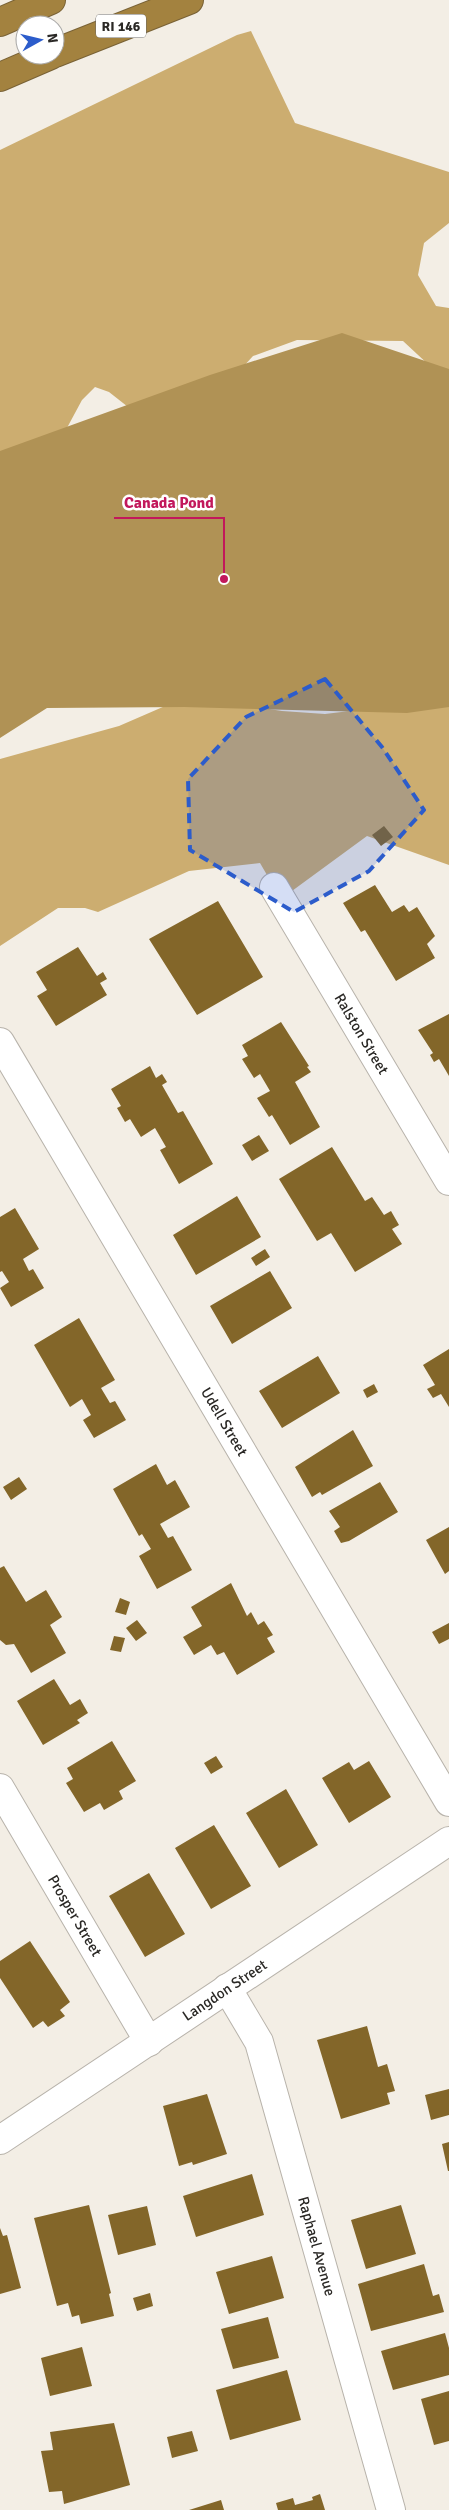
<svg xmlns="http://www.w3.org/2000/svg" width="449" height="2510" font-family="Signika,sans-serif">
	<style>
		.forest { fill: #ccad70 }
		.water { fill: #b09255 }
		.building { fill: #836629 }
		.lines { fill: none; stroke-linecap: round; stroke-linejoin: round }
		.minor-casing { stroke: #b8b3ab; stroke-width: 30 }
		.highway-casing { stroke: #796236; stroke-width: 30 }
		.minor { stroke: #fff; stroke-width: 28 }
		.highway { stroke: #a3823f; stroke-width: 28 }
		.marked { fill: #2c5ccb; fill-opacity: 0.2; stroke: #2c5ccb; stroke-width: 4; stroke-dasharray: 10 6; stroke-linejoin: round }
		.labels { text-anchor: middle; stroke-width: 5; stroke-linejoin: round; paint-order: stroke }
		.shield { fill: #fff; stroke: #6a6866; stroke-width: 1 }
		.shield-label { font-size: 14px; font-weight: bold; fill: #2a2825 }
		.street-label { font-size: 15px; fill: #2a2825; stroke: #fff }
		.leader { fill: none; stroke: #c2185b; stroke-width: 2 }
		.callout-dot { fill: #c2185b; stroke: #fff; stroke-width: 2 }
		.callout-label { font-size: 16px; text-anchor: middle; font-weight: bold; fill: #c2185b; stroke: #fff; stroke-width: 5; stroke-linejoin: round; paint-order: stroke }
	</style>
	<rect width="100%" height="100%" fill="#f3eee5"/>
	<!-- forest -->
	<path class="forest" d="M251 31 295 123 449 172V223L424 243 418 275 436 306 449 308V373L431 367 403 341 297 340 253 356 224 388 137 414 109 392 95 387 82 400 61 439 0 474V150L237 35Z
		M205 699 282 711 325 714 449 699V865L367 836 281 899 260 863 189 871 98 912 85 908H58L0 946V759L119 726 172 703Z"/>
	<!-- water -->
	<path class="water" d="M342 333 449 369V707L407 713 184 707 47 708 0 738V451L210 375Z"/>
	<!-- building -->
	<path class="building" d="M384 826 393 837 381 846 372 835Z
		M375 885 392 912 404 905 409 912 417 907 435 936 427 944 435 958 396 981 365 930 361 932 343 903Z
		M218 901 263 977 197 1015 149 939Z
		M78 947 97 976 103 972 107 979 100 983 107 995 56 1026 37 996 47 990 36 972Z
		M449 1014V1076L439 1059 434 1062 430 1055 433 1053 418 1030Z
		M281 1022 309 1066 307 1067 311 1072 295 1082 320 1127 290 1145 272 1115 269 1117 257 1098 270 1091 260 1074 254 1078 242 1059 248 1056 242 1045Z
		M150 1066 156 1078 162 1074 167 1082 162 1085 178 1113 183 1111 213 1164 179 1184 160 1150 166 1147 155 1128 141 1137 130 1119 125 1122 117 1108 121 1106 111 1089Z
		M259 1135 269 1151 252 1161 242 1145Z
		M332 1147 365 1201 372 1197 384 1215 391 1211 399 1225 392 1229 402 1244 355 1272 331 1233 317 1241 279 1179Z
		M237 1196 261 1237 196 1275 173 1235Z
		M15 1208 39 1249 23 1259 29 1271 33 1269 44 1288 11 1307 0 1288 9 1282 2 1271 0 1272V1217Z
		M265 1249 270 1257 256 1266 251 1258Z
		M270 1271 292 1308 232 1344 210 1306Z
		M79 1318 115 1380 101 1388 110 1403 115 1401 126 1420 94 1438 83 1420 91 1415 82 1399 70 1407 34 1345Z
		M449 1349V1407L441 1394 433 1398 427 1389 435 1385 423 1365Z
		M318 1356 340 1393 282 1428 259 1391Z
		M374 1384 378 1392 367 1398 363 1390Z
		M353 1430 373 1466 322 1495 320 1492 312 1497 295 1467Z
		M156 1464 167 1485 175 1480 190 1507 160 1524 168 1538 173 1536 192 1570 157 1589 139 1556 151 1549 142 1534 139 1536 113 1489Z
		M19 1477 27 1489 11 1500 3 1487Z
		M380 1482 398 1512 349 1541 341 1543 334 1531 340 1527 329 1511Z
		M449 1527V1571L445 1574 426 1540Z
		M4 1566 26 1602 46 1590 62 1617 50 1625 66 1653 31 1673 14 1644 6 1645 0 1640V1568Z
		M231 1583 247 1616 251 1612 258 1625 264 1621 273 1635 267 1638 275 1652 237 1675 224 1652 217 1655 211 1645 194 1655 183 1637 202 1626 191 1607Z
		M120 1598 130 1602 126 1615 115 1612Z
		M137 1620 147 1633 136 1641 126 1628Z
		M449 1623V1639L439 1644 432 1632Z
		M114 1636 125 1638 121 1652 110 1650Z
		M54 1679 70 1705 80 1699 88 1713 77 1720 80 1723 43 1745 17 1701Z
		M112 1741 136 1781 119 1791 123 1799 104 1810 100 1803 84 1812 66 1783 73 1779 67 1768Z
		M216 1756 223 1767 211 1774 204 1763Z
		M369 1761 391 1797 349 1823 322 1778 349 1762 354 1770Z
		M286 1789 318 1845 279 1868 246 1813Z
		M214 1825 251 1886 211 1909 175 1848Z
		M149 1873 185 1934 145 1957 109 1896Z
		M30 1941 70 2002 60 2010 65 2016 48 2027 43 2021 33 2028 0 1978V1961Z
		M367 2026 378 2067 387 2064 395 2091 387 2093 390 2104 341 2119 317 2040Z
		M449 2089V2115L431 2120 425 2095Z
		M207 2094 227 2154 193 2165 192 2162 179 2166 163 2106Z
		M449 2142V2171H448L442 2144Z
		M252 2174 264 2215 196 2237 183 2196Z
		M89 2205 111 2293 109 2294 114 2316 81 2324 79 2315 72 2317 68 2303 57 2306 34 2218Z
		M401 2205 416 2254 366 2269 351 2220Z
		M147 2206 156 2245 118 2255 108 2215Z
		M0 2228 3 2236 7 2235 21 2288 0 2294Z
		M272 2256 284 2298 229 2314 216 2272Z
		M424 2264 433 2296 439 2294 444 2312 371 2331 358 2284Z
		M150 2293 153 2306 137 2311 133 2298Z
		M268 2317 279 2358 233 2369 221 2329Z
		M445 2333 449 2348V2375L393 2390 381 2351Z
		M82 2347 92 2386 50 2396 41 2358Z
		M287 2370 301 2420 230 2440 216 2390Z
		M449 2391V2441L434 2445 421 2399Z
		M114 2423 130 2485 64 2504 62 2491 49 2492 41 2451 53 2450 50 2432Z
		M192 2431 198 2451 172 2458 167 2437Z
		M320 2494 325 2510H278L276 2503 293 2498 295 2505 313 2500 312 2497Z
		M221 2500 224 2510H189Z"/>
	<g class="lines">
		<defs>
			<g id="minor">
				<path id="s1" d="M274 887 449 1181"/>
				<path id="s2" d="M0 1042 449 1802"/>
				<path id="s3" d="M0 1788 149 2042"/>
				<path id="s4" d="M227 1988 259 2042 391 2510"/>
				<path id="s5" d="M0 2140 449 1841"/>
			</g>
			<path id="highway" d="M0 22 51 0
				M55 53 189 0
				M0 77 51 55"/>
		</defs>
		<!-- minor casing -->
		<use href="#minor" class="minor-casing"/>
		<!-- highway casing -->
		<use href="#highway" class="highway-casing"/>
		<!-- minor -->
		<use href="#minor" class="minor"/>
		<!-- highway -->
		<use href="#highway" class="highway"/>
	</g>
	<!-- marked area -->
	<path class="marked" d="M325 679 382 747 424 810 369 871 294 912 190 850 188 779 246 717Z"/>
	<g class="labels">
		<!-- shield labels -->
		<rect class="shield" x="96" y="14.5" width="50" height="23" rx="4"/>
		<g class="shield-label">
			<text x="121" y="31">RI 146</text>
		</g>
		<!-- street labels -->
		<g class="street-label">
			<text dy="5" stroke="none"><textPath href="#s1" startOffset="171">Ralston Street</textPath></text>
			<text dy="5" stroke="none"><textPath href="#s2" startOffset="441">Udell Street</textPath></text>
			<text dy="5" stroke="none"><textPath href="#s3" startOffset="148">Prosper Street</textPath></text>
			<text dy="5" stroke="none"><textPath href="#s5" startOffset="270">Langdon Street</textPath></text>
			<text dy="5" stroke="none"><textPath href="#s4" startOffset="275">Raphael Avenue</textPath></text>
		</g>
	</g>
	<!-- callouts -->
	<path class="leader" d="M224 579L224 518H114"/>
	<circle class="callout-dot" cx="224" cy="579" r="5"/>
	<g class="callout-label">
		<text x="169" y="508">Canada Pond</text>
	</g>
	<!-- north arrow -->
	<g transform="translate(40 40) rotate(82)"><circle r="24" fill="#ffffff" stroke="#aaa9a8"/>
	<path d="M0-4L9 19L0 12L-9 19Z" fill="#2c5ccb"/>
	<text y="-8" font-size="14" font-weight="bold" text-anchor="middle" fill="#2a2825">N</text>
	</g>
</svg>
